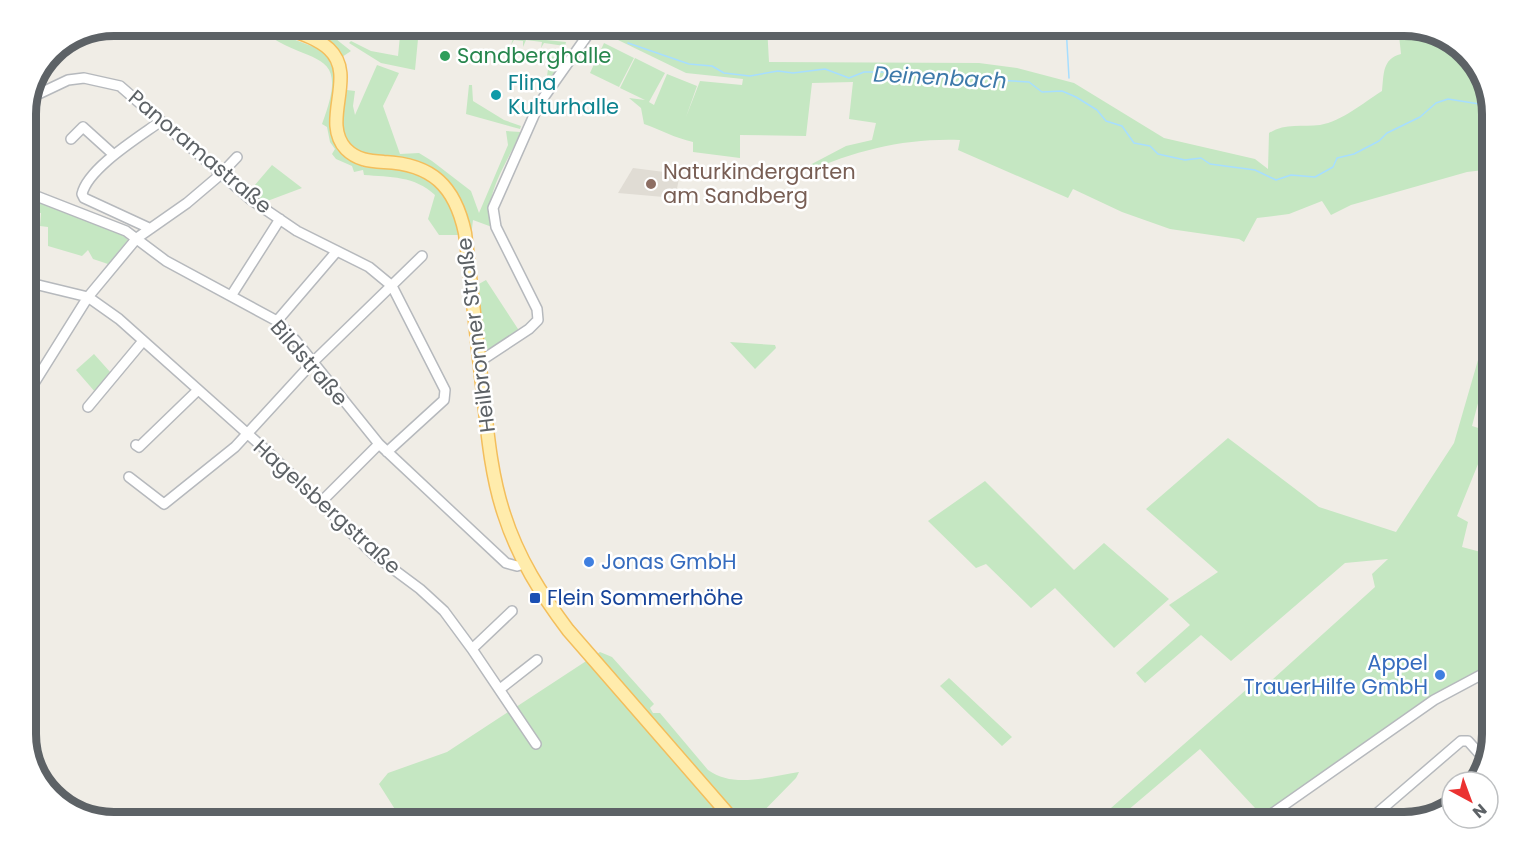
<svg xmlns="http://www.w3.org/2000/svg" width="1518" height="848" font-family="Poppins,sans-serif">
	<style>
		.education { fill: #e0dcd4 }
		.green { fill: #c5e7c2 }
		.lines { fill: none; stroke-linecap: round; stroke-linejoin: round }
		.stream { stroke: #a7deff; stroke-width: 1.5 }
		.minor-casing { stroke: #b6b9bd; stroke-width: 12 }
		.major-casing { stroke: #f3be5c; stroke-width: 15 }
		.minor { stroke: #fff; stroke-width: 9 }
		.major { stroke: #ffecac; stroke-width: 12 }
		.leisure-dot { fill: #2e9e5b; stroke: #fff; stroke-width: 2 }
		.culture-dot { fill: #0f9aa8; stroke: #fff; stroke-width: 2 }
		.education-dot { fill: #8d6e63; stroke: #fff; stroke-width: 2 }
		.shop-dot { fill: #3f7fe0; stroke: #fff; stroke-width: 2 }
		.transit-dot { fill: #1a4fb4; stroke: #fff; stroke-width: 2 }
		.labels { text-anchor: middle; stroke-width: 5; stroke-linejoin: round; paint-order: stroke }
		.leisure-label { font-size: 21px; fill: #27864d; stroke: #fff; text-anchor: start }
		.culture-label { font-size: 21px; fill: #0d838f; stroke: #fff; text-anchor: start }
		.street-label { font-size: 21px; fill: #5d6266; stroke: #fff }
		.education-label { font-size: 21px; fill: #785e54; stroke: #fff; text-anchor: start }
		.shop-label { font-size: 21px; fill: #366cbe; stroke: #fff; text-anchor: start }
		.transit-label { font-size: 21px; fill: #164399; stroke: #fff; text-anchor: start }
		.water-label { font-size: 22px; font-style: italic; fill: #3e7aaa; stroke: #fff }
		.rim { fill: none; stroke: #5d6266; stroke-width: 8 }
	</style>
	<rect width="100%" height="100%" fill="#f0ede6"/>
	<!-- education -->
	<path class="education" d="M633 168 680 174 675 198 618 193Z"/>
	<!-- green -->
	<path class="green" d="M171 26H217L212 37Z
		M292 26C325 26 327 32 351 51L342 57Z
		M401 26H417L419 29 415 70 381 63 349 43 351 41 371 51 398 56Z
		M465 26 493 29 492 40 491 34 489 40 475 38 476 28Z
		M616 26H767L769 62 979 63 1017 68 1074 83 1164 138 1255 159 1268 169 1269 133C1285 123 1302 127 1320 125 1342 121 1363 103 1382 91 1384 74 1382 59 1401 54L1398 26H1404C1418 29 1438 31 1449 38 1496 70 1492 119 1492 169L1467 172 1351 205 1331 215 1322 201 1289 214 1257 218 1244 242 1239 239 1170 229 1122 212 1073 189 1068 198 958 150 960 140C906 138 856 150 807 172L808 166 846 146 872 140 876 123 849 119 853 82 812 83 806 136 740 135V158L693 152V142C675 138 661 130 644 124L641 108 629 98 645 100 620 88 635 58 665 73 649 102 654 105 667 74 697 86 686 117 700 81 742 85 743 79 686 73 616 39Z
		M271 27 282 35 322 50 329 57 336 69 331 124 353 161 363 167 407 170 425 177 447 198 461 235H439L428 219 435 195C415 176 390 177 364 175L363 170 354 172 352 166 336 159 332 154 335 149 330 142 327 127 322 124C351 47 313 67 266 34Z
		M515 32V37L535 39 536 34 537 39 544 40 547 35 546 40 566 42 565 46 544 43 541 48 542 42 526 40 523 47V41L514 40 511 45Z
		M604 43 634 58 619 87 590 73Z
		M550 56 561 58 563 62 548 80 544 76H547Z
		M377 65 399 73 383 106 400 154 419 153 432 161 471 191 479 213 508 145 506 131 521 132C509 159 481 198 492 227L473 220 471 237C467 220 464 199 452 186 440 172 423 162 405 158 382 153 351 161 344 131 340 118 345 102 347 90L355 91 353 106 355 115Z
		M469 85H472L473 101 504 120 521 126 520 129 466 114Z
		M272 165 302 188 262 203 248 193Z
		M27 196 112 227 128 240 108 264 93 259 88 250 82 256 48 246V227L40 226 41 213H26Z
		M486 280 520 332 488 353 484 349 477 285Z
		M1489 322 1492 323V350L1472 426 1491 432 1457 516 1468 522 1462 547 1492 555V667L1260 822H1233L1255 808 1200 749 1114 822H1095L1255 682 1262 689 1375 587 1372 574 1388 559 1345 563 1231 661 1201 635 1145 683 1136 673 1190 625 1169 605 1218 572 1146 509 1228 438 1319 507 1396 532 1454 443Z
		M730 342 775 345 776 348 755 369Z
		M94 354 111 373 96 393 76 370Z
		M1487 480 1492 482V513L1479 511Z
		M985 481 1074 570 1104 543 1169 599 1114 648 1055 588 1031 608 986 564 976 568 928 521Z
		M600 652 612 657 654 704 650 708 653 713H660L708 770C734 789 770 776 799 772L796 778 753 822H403L379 784 388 773 447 752Z
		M949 678 1012 737 1002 746 940 686Z"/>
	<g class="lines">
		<!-- stream -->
		<path class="stream" d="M1066 26 1069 78
			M628 43 689 64 712 66 724 73 750 76 778 71 793 73 825 69 849 78 864 72H886L898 78C917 71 925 79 944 77 947 77 950 74 953 74 965 73 973 79 986 75L995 80 1029 82 1042 92 1062 91 1076 97 1097 110 1106 121 1122 126 1134 143 1150 146 1158 154 1185 160 1201 158 1210 164 1255 170 1276 180 1291 175 1315 177 1333 167 1337 158 1354 154 1379 141 1387 133 1420 117 1436 103 1448 99 1492 106"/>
		<defs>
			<path id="minor" d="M30 98 68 80 84 78 120 86 250 199 297 231 369 267 392 286 445 390 444 400 387 452
				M71 139 83 127 114 155
				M26 192 126 231 166 261 277 321 296 341 379 444 506 563 517 566 524 564
				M149 228 84 198 82 194C88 168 139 137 161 121
				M26 282 88 297 119 319 268 452 373 554 420 589 444 611 472 649 536 744
				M231 296 280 219
				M277 321 337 251
				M479 362 529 329 538 320 537 309 496 227 493 208 539 104 594 26
				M26 396 88 297 137 238 187 203 220 175 237 157
				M88 407 143 341
				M136 445 139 447 198 390
				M129 477 164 504 235 447 313 362 422 256
				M320 503 379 444
				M472 649 512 611
				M500 689 537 660
				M1260 822 1434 700 1492 669
				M1373 822 1375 815 1461 741H1468L1486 761"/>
			<path id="major" d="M279 26C296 32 316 37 329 49 358 76 320 121 346 149 357 160 369 161 384 162 432 164 455 186 465 233 472 289 477 345 484 401 488 439 492 478 504 514 518 558 541 594 568 630L735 822"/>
		</defs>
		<!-- minor casing -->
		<use href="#minor" class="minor-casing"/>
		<!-- major casing -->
		<use href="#major" class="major-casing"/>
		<!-- minor -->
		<use href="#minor" class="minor"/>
		<!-- major -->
		<use href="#major" class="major"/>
	</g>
	<!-- markers -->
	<circle class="leisure-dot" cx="445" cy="56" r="6"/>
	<circle class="culture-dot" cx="496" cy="95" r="6"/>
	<circle class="education-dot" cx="651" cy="184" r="6"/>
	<g class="shop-dot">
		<circle cx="589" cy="562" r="6"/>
		<circle cx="1440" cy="675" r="6"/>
	</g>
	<rect class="transit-dot" x="529" y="592" width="12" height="12" rx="3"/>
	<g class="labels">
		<!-- leisure labels -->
		<g class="leisure-label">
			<text x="457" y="63">Sandberghalle</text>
		</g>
		<!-- culture labels -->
		<g class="culture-label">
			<text x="508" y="90">Flina<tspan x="508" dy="24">Kulturhalle</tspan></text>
		</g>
		<!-- street labels -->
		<g class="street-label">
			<text transform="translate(200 152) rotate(40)" y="7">Panoramastraße</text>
			<text transform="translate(476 335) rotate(-97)" y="7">Heilbronner Straße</text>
			<text transform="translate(309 363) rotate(49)" y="7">Bildstraße</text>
			<text transform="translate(327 507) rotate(42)" y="7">Hagelsbergstraße</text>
		</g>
		<!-- education labels -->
		<g class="education-label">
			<text x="663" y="179">Naturkindergarten<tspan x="663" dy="24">am Sandberg</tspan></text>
		</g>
		<!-- shop labels -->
		<g class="shop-label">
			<text x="601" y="569">Jonas GmbH</text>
			<text x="1428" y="670" text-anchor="end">Appel<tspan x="1428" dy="24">TrauerHilfe GmbH</tspan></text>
		</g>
		<!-- transit labels -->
		<g class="transit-label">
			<text x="547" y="605">Flein Sommerhöhe</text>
		</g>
		<!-- water labels -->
		<g class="water-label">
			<text transform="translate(940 77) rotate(3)" y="8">Deinenbach</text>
		</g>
	</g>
	<!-- crop -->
	<path d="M0 0H1518V848H0ZM114 36H1404A78 78 0 0 1 1482 114V734A78 78 0 0 1 1404 812H114A78 78 0 0 1 36 734V114A78 78 0 0 1 114 36Z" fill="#fff" fill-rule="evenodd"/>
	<path class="rim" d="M114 36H1404A78 78 0 0 1 1482 114V734A78 78 0 0 1 1404 812H114A78 78 0 0 1 36 734V114A78 78 0 0 1 114 36Z"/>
	<!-- north arrow -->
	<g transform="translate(1470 800) rotate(139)"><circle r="28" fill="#ffffff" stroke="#bec0c2" stroke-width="1.5"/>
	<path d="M0-4.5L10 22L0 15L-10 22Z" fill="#eb3231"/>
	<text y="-9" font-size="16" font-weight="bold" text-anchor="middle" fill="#5d6266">N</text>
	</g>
</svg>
